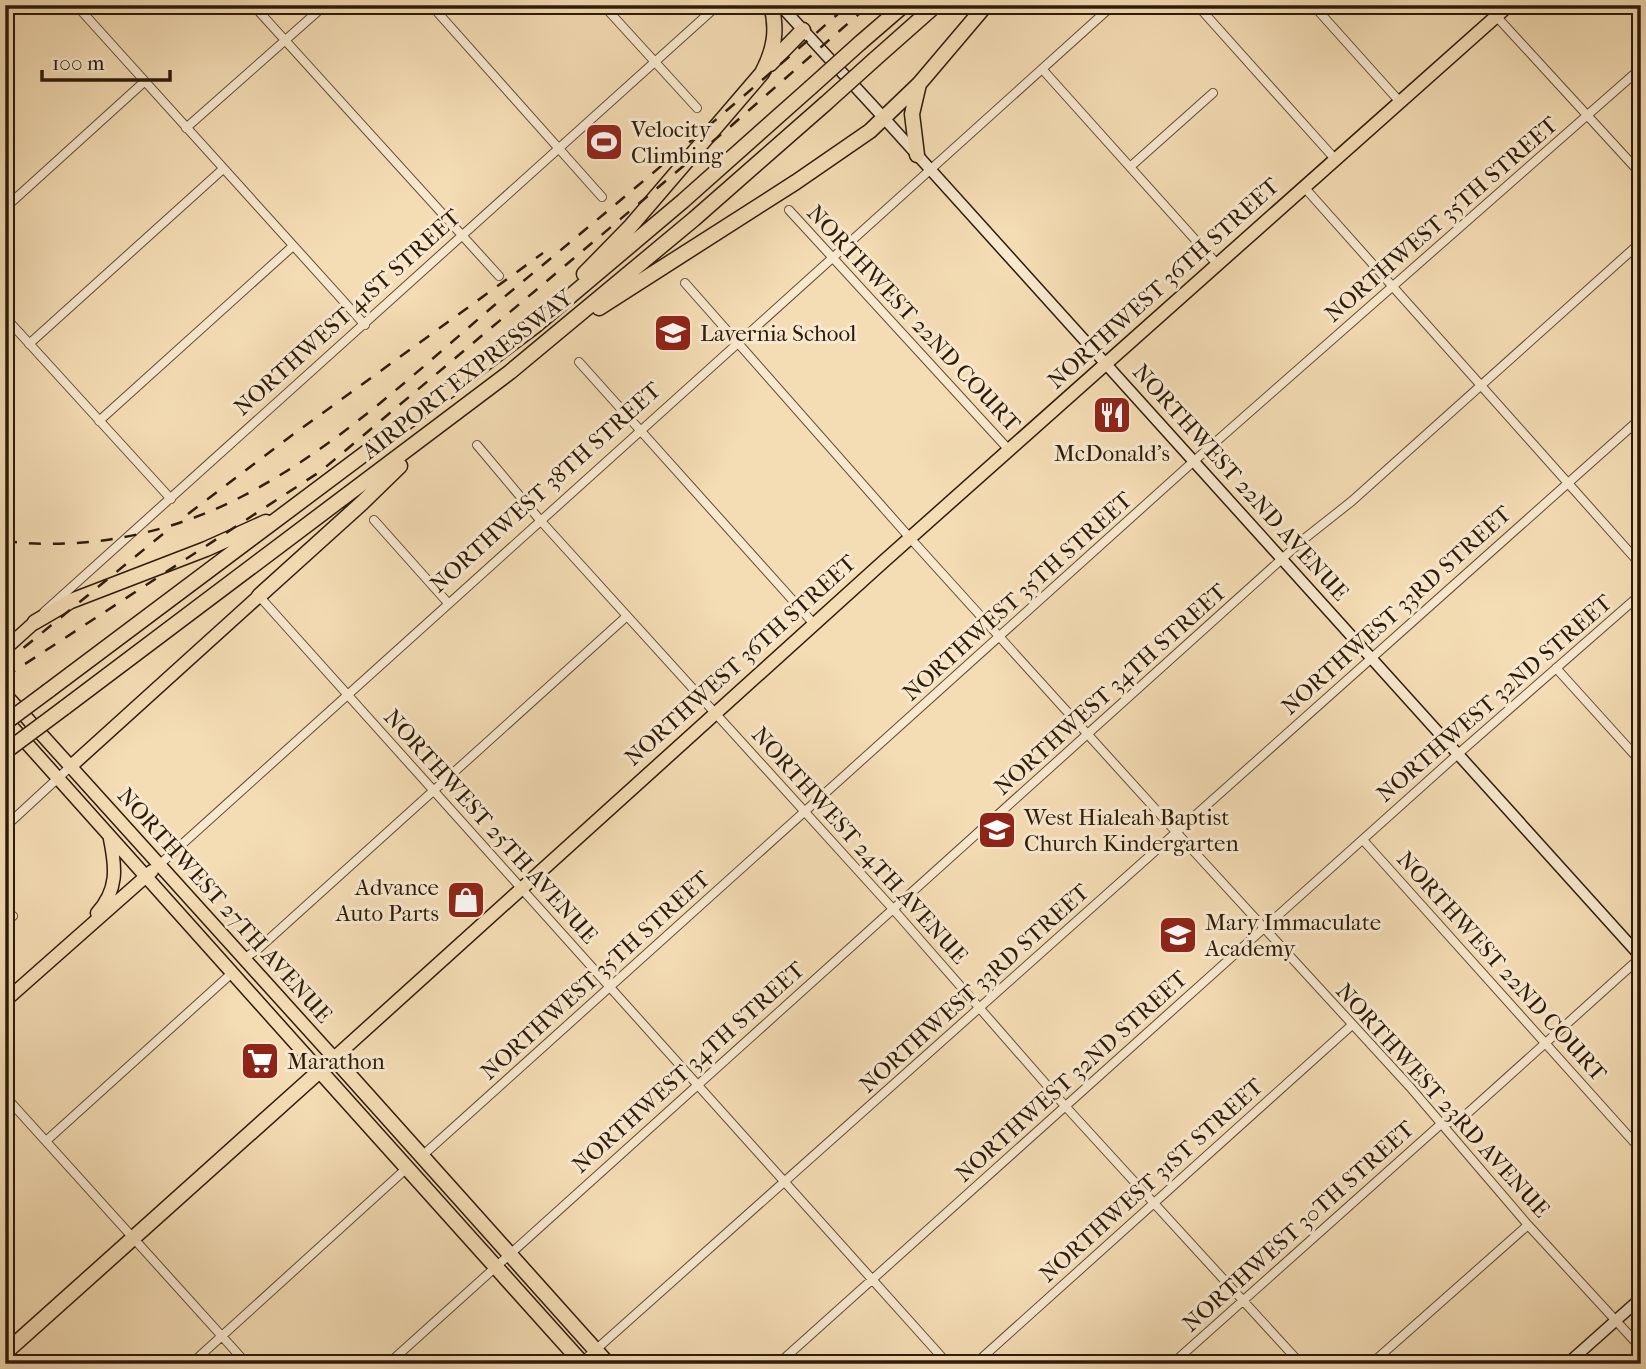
<svg xmlns="http://www.w3.org/2000/svg" width="1646" height="1369" font-family="'IM FELL French Canon',serif">
	<style>
		.lines { fill: none; stroke-linecap: round; stroke-linejoin: round }
		.street-casing { stroke: #5f4b34; stroke-width: 10 }
		.secondary-casing { stroke: #2d1b0a; stroke-width: 13 }
		.primary-casing { stroke: #2d1b0a; stroke-width: 15 }
		.highway-casing { stroke: #2d1b0a; stroke-width: 17 }
		.street { stroke: #f8e8ce; stroke-width: 8 }
		.secondary { stroke: #f8e8ce; stroke-width: 10 }
		.primary { stroke: #f4dcb4; stroke-width: 12 }
		.highway { stroke: #f4dcb4; stroke-width: 14 }
		.rail { stroke: #2d1b0a; stroke-width: 2.5; stroke-dasharray: 12 12; stroke-linecap: butt }
		.highway-bridge-casing { stroke: #2d1b0a; stroke-width: 17; stroke-linecap: butt }
		.highway-bridge { stroke: #f4dcb4; stroke-width: 14 }
		.labels { text-anchor: middle; stroke-width: 6; stroke-linejoin: round; paint-order: stroke }
		.poi-label { font-size: 23px; fill: #2d1b0a; stroke: #f8e8ce; text-anchor: start }
		.street-label { font-size: 23px; fill: #2d1b0a; stroke: #f8e8ce }
	</style>
	<rect width="100%" height="100%" fill="#f4dcb4"/>
	<filter id="stains"><feTurbulence type="fractalNoise" baseFrequency=".00286" numOctaves="4"/><feColorMatrix values="0 0 0 0 .2 0 0 0 0 .09 0 0 0 0 .02 0 0 0 .5 -.17"/></filter>
	<radialGradient id="worn" r=".72"><stop offset=".6" stop-color="#630" stop-opacity="0"/><stop offset="1" stop-color="#630" stop-opacity=".3"/></radialGradient>
	<g class="lines">
		<defs>
			<path id="street" d="M76 5 365 325
				M253 5 499 276
				M431 5 602 197
				M603 5 697 108
				M1197 5 1335 159
				M1313 5 1400 102
				M1486 5 1641 174
				M1043 70 1217 264
				M186 128 325 5
				M1130 167 1213 93
				M1304 187 1641 565
				M5 208 144 82
				M789 210 1010 451
				M685 283 910 538 1177 833 1410 1087 1528 1225 1641 1348
				M5 317 171 499
				M29 344 223 169
				M579 362 814 624
				M99 421 293 246
				M477 445 540 520 893 909 1066 1107 1301 1364
				M374 520 448 603
				M259 596 948 1364
				M44 612 718 5
				M1556 668 1641 762
				M5 827 70 767
				M1363 840 1641 1150
				M159 865 1113 5
				M5 923 13 916
				M243 959 257 950 627 616
				M5 1096 247 1364
				M46 1141 232 973
				M422 1156 1194 461 1641 68
				M582 1362C937 1050 1286 731 1641 418
				M191 1364 408 1167
				M388 1364 1304 539 1352 501 1641 242
				M778 1364 1458 754 1641 594
				M975 1364 1352 1025
				M1172 1364 1441 1124 1460 1120 1641 957
				M1371 1364 1528 1225"/>
			<path id="secondary" d="M780 5 883 117 1641 957
				M1567 1364 1641 1298"/>
			<path id="primary" d="M5 649 35 622
				M5 694 334 1058 883 562 1509 5
				M5 719 320 1071
				M70 767 259 596
				M97 913C118 890 116 868 110 839
				M5 1001 152 871"/>
			<path id="highway" d="M860 43 904 5
				M875 59 936 5
				M770 64 803 30
				M917 155 912 114 919 84
				M584 274 630 227 762 73C774 50 778 31 771 5
				M599 308 796 182 870 131 919 84 986 5
				M259 596 362 503 400 466
				M35 622 71 601 206 549 266 522
				M48 691 535 326 683 201 810 88
				M64 708 510 372 694 219 825 104
				M320 1071 583 1364
				M5 1353 334 1058 608 1364"/>
		</defs>
		<!-- street casing -->
		<use href="#street" class="street-casing"/>
		<!-- secondary casing -->
		<use href="#secondary" class="secondary-casing"/>
		<!-- primary casing -->
		<use href="#primary" class="primary-casing"/>
		<!-- highway casing -->
		<use href="#highway" class="highway-casing"/>
		<!-- street -->
		<use href="#street" class="street"/>
		<!-- secondary -->
		<use href="#secondary" class="secondary"/>
		<!-- primary -->
		<use href="#primary" class="primary"/>
		<!-- highway -->
		<use href="#highway" class="highway"/>
		<!-- rail -->
		<path class="rail" d="M188 514 291 436 543 253
			M5 541C86 551 169 534 241 497 337 448 416 372 497 303 615 205 733 107 848 5
			M5 663 169 529
			M5 677 321 471 731 126 869 5"/>
		<defs>
			<path id="highway-bridge" d="M810 88 860 43
				M825 104 875 59
				M5 723 48 691
				M5 752 64 708"/>
		</defs>
		<!-- highway-bridge casing -->
		<use href="#highway-bridge" class="highway-bridge-casing"/>
		<!-- highway-bridge -->
		<use href="#highway-bridge" class="highway-bridge"/>
	</g>
	<!-- icons -->
	<defs>
		<symbol id="stadium-square" viewBox="-11 -11 22 22"><rect x="-9" y="-9" width="18" height="18" rx="4" fill="#8f2418" stroke="#f8e8ce"/><path d="M0-5a6.5 5 0 1 0 0 10a6.5 5 0 1 0 0-10ZM-3.5-1.8h7v3.6h-7Z" fill="#fff"/></symbol>
		<symbol id="school-square" viewBox="-11 -11 22 22"><rect x="-9" y="-9" width="18" height="18" rx="4" fill="#8f2418" stroke="#f8e8ce"/><path d="M0-5L7-2L0 1L-7-2ZM-4 1L0 2.5L4 1V4Q0 6-4 4Z" fill="#fff"/></symbol>
		<symbol id="restaurant-square" viewBox="-11 -11 22 22"><rect x="-9" y="-9" width="18" height="18" rx="4" fill="#8f2418" stroke="#f8e8ce"/><path d="M-5-6h1v4h1v-4h1v4h1v-4h1v5L-1.5 .5V6h-2V.5L-5-1ZM5-6V6H3V1.5H1.5Q1.5-4 5-6Z" fill="#fff"/></symbol>
		<symbol id="shop-square" viewBox="-11 -11 22 22"><rect x="-9" y="-9" width="18" height="18" rx="4" fill="#8f2418" stroke="#f8e8ce"/><path d="M-5-2.5h2.3a2.7 3.5 0 0 1 5.4 0H5L5.5 6h-11ZM-1.5-2.5h3a1.5 2.3 0 0 0-3 0Z" fill="#fff"/></symbol>
		<symbol id="supermarket-square" viewBox="-11 -11 22 22"><rect x="-9" y="-9" width="18" height="18" rx="4" fill="#8f2418" stroke="#f8e8ce"/><path d="M-6-5.5h2.5l.6 2H6L4.5 2H-2.5L-4.4-4H-6ZM-1.5 3.2a1.3 1.3 0 1 0 .1 0ZM3 3.2a1.3 1.3 0 1 0 .1 0Z" fill="#fff"/></symbol>
	</defs>
	<g fill-rule="evenodd">
		<use href="#stadium-square" x="582" y="120" width="44" height="44"/>
		<use href="#school-square" x="651" y="311" width="44" height="44"/>
		<use href="#restaurant-square" x="1090" y="393" width="44" height="44"/>
		<use href="#school-square" x="975" y="808" width="44" height="44"/>
		<use href="#shop-square" x="444" y="878" width="44" height="44"/>
		<use href="#school-square" x="1156" y="913" width="44" height="44"/>
		<use href="#supermarket-square" x="238" y="1039" width="44" height="44"/>
	</g>
	<g class="labels">
		<!-- poi labels -->
		<g class="poi-label">
			<text x="631" y="137">Velocity<tspan x="631" dy="26">Climbing</tspan></text>
			<text x="700" y="341">Lavernia School</text>
			<text x="1112" y="461" text-anchor="middle">McDonald's</text>
			<text x="1024" y="825">West Hialeah Baptist<tspan x="1024" dy="26">Church Kindergarten</tspan></text>
			<text x="439" y="895" text-anchor="end">Advance<tspan x="439" dy="26">Auto Parts</tspan></text>
			<text x="1205" y="930">Mary Immaculate<tspan x="1205" dy="26">Academy</tspan></text>
			<text x="287" y="1069">Marathon</text>
		</g>
		<!-- street labels -->
		<g class="street-label">
			<text transform="translate(1441 219) rotate(-41)" y="8">NORTHWEST 35TH STREET</text>
			<text transform="translate(1163 283) rotate(-42)" y="8">NORTHWEST 36TH STREET</text>
			<text transform="translate(347 312) rotate(-42)" y="8">NORTHWEST 41ST STREET</text>
			<text transform="translate(914 318) rotate(47)" y="8">NORTHWEST 22ND COURT</text>
			<text transform="translate(467 374) rotate(-38)" y="8">AIRPORT EXPRESSWAY</text>
			<text transform="translate(1241 482) rotate(48)" y="8">NORTHWEST 22ND AVENUE</text>
			<text transform="translate(545 487) rotate(-42)" y="8">NORTHWEST 38TH STREET</text>
			<text transform="translate(1017 596) rotate(-42)" y="8">NORTHWEST 35TH STREET</text>
			<text transform="translate(1396 610) rotate(-42)" y="8">NORTHWEST 33RD STREET</text>
			<text transform="translate(740 660) rotate(-42)" y="8">NORTHWEST 36TH STREET</text>
			<text transform="translate(1110 689) rotate(-42)" y="8">NORTHWEST 34TH STREET</text>
			<text transform="translate(1494 698) rotate(-41)" y="8">NORTHWEST 32ND STREET</text>
			<text transform="translate(491 826) rotate(48)" y="8">NORTHWEST 25TH AVENUE</text>
			<text transform="translate(860 845) rotate(48)" y="8">NORTHWEST 24TH AVENUE</text>
			<text transform="translate(225 905) rotate(48)" y="8">NORTHWEST 27TH AVENUE</text>
			<text transform="translate(1502 966) rotate(48)" y="8">NORTHWEST 22ND COURT</text>
			<text transform="translate(595 975) rotate(-42)" y="8">NORTHWEST 35TH STREET</text>
			<text transform="translate(974 988) rotate(-42)" y="8">NORTHWEST 33RD STREET</text>
			<text transform="translate(688 1067) rotate(-42)" y="8">NORTHWEST 34TH STREET</text>
			<text transform="translate(1071 1076) rotate(-42)" y="8">NORTHWEST 32ND STREET</text>
			<text transform="translate(1443 1100) rotate(48)" y="8">NORTHWEST 23RD AVENUE</text>
			<text transform="translate(1151 1180) rotate(-42)" y="8">NORTHWEST 31ST STREET</text>
			<text transform="translate(1298 1226) rotate(-42)" y="8">NORTHWEST 30TH STREET</text>
		</g>
	</g>
	<!-- margin -->
	<rect width="1646" height="1369" fill="none" stroke="#f4dcb4" stroke-width="28"/>
	<rect x="7" y="7" width="1632" height="1355" fill="none" stroke="#2d1b0a" stroke-width="3.5"/>
	<rect x="14" y="14" width="1618" height="1341" fill="none" stroke="#2d1b0a" stroke-width="2"/>
	<!-- scale -->
	<path d="M42 70v10h128v-10" fill="none" stroke="#2d1b0a" stroke-width="3.5"/>
	<text x="52" y="70" font-size="21" fill="#2d1b0a" stroke="#f8e8ce" stroke-width="5" paint-order="stroke">100 m</text>
	<rect width="100%" height="100%" filter="url(#stains)"/>
	<rect width="100%" height="100%" fill="url(#worn)"/>
</svg>
